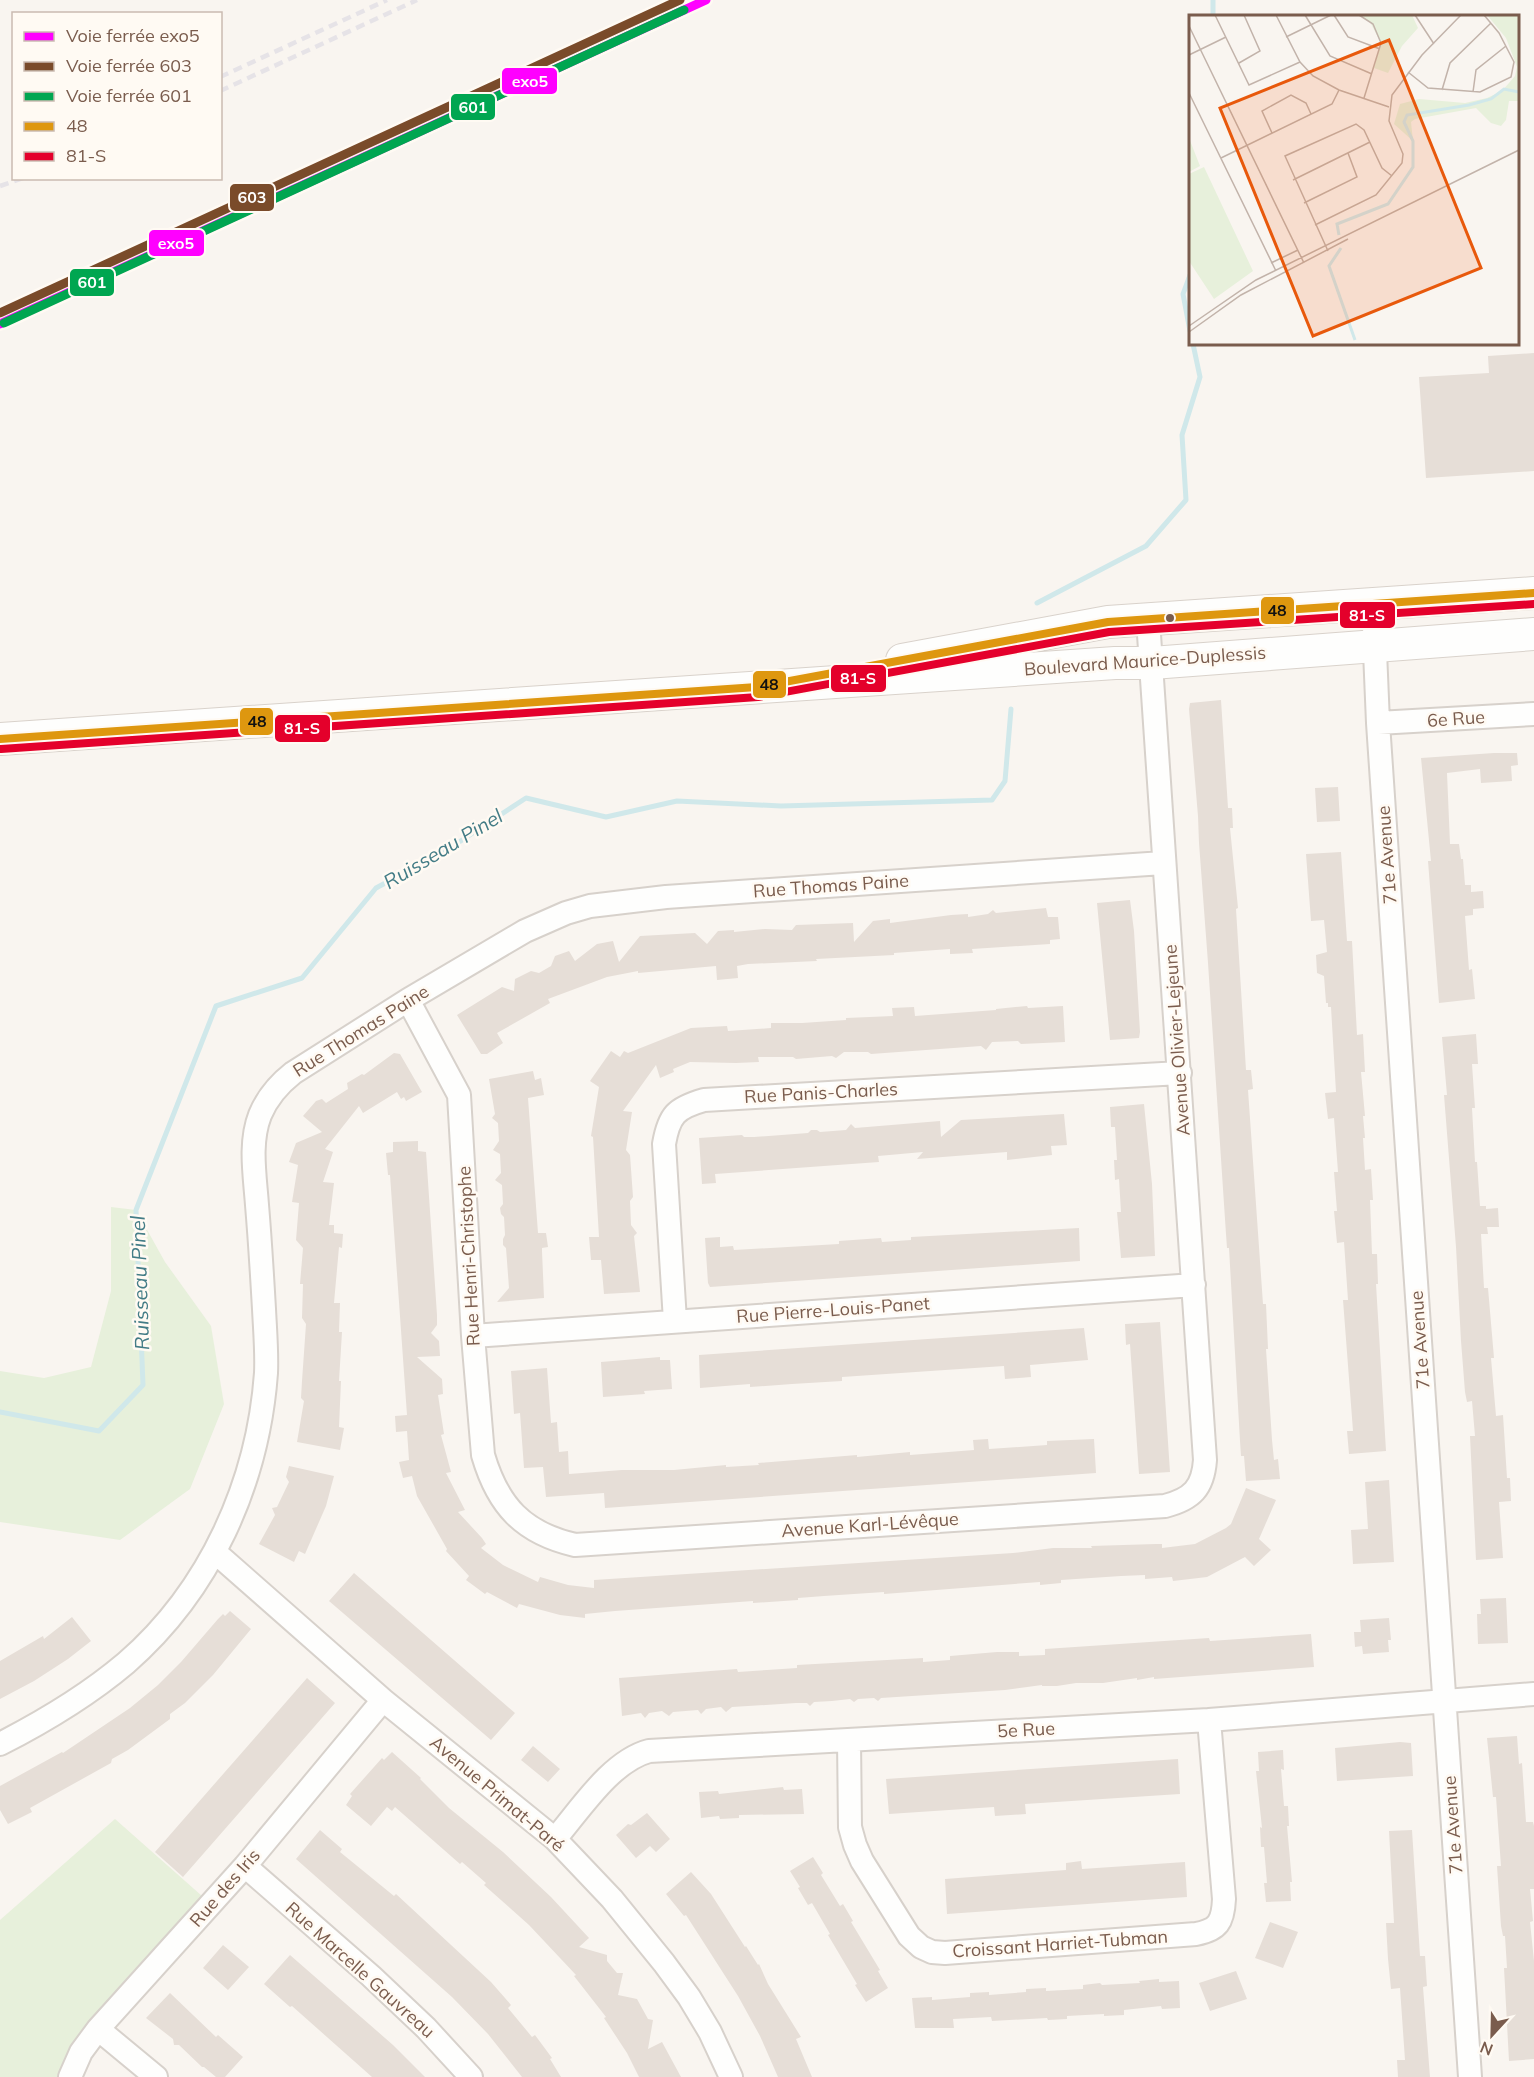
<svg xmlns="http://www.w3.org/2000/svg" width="1534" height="2077" font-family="Mulish,sans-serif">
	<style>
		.green { fill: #e7f0db }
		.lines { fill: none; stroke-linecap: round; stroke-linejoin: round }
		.stream { stroke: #d0e8ea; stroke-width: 5 }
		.building { fill: #e6ded7 }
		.street-casing { stroke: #d7d1cb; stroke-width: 26 }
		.secondary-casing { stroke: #d9d2cb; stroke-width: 34 }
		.street { stroke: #fefefd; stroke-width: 22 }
		.secondary { stroke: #fefefd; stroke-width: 32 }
		.rail { stroke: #e6e3e7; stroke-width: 4.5; stroke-dasharray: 9 6; stroke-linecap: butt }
		.bus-1-casing { stroke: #fffaf3; stroke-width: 12 }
		.bus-2-casing { stroke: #fffaf3; stroke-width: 12 }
		.bus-1 { stroke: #de970f; stroke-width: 8 }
		.bus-2 { stroke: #e4002b; stroke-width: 8 }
		.rail-1-casing { stroke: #fffaf3; stroke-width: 14 }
		.rail-2-casing { stroke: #fffaf3; stroke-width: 14 }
		.rail-3-casing { stroke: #fffaf3; stroke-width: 14 }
		.rail-1 { stroke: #f0f; stroke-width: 9 }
		.rail-2 { stroke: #7a4b2a; stroke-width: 9 }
		.rail-3 { stroke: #00a651; stroke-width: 9 }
		.bus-dot { fill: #7a5c4d; stroke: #fffaf3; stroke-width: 2 }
		.labels { text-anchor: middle; stroke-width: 5; stroke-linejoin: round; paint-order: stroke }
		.street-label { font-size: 18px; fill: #7a5c4d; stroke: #fffaf3 }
		.water-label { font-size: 20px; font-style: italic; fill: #437c86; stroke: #fffaf3 }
		.inset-river { fill: none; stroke: #d0e8ea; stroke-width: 3 }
		.inset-road { fill: none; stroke: #c2b3aa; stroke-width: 1.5 }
		.view { fill: #e8590c; fill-opacity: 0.15; stroke: #e8590c; stroke-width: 3 }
		.inset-edge { fill: none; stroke: #7a5c4d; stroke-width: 3 }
		.line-badge { stroke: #fffaf3; stroke-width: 2 }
		.badge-label { font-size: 16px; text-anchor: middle; font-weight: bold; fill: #fff }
		.pale-badge-label { font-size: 16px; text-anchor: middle; font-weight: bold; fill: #111 }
	</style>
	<rect width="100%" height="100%" fill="#f9f5f0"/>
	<!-- green -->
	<path class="green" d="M111 1207 136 1210 165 1262 211 1326 224 1404 190 1489 120 1540 0 1522V1371L44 1378 91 1367 111 1291Z
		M115 1819 211 1904 70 2077H0V1920Z"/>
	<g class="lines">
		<!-- stream -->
		<path class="stream" d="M1213 0V16
			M1190 275 1183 294 1190 331
			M1037 603 1146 546 1186 500 1182 435 1200 377 1193 344
			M0 1412 99 1431 143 1385 136 1210 216 1006 302 978 376 888 447 850 526 798 606 817 677 801 781 806 992 800 1005 781 1011 709"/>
	</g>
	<!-- building -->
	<path class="building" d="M1534 353V471L1426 478 1419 377 1489 373 1488 356Z
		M1221 700 1228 808H1232L1233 828H1230L1238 908 1236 909 1246 1070H1251L1253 1089 1248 1090 1263 1304H1266L1268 1349H1266L1272 1440 1274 1460 1278 1459 1280 1479 1246 1481 1244 1456H1241L1240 1441 1229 1248H1227L1226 1234 1208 963 1199 843 1198 816 1189 709 1190 703Z
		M1494 753H1517L1518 765 1511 766 1512 781 1481 783 1480 769 1447 773 1450 844H1459L1461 859H1463L1465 885H1471V892L1483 891 1484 908 1473 909V915L1465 916 1469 970 1472 969 1475 999 1439 1003 1428 861H1431L1421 758Z
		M1338 787 1340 821 1317 822 1315 788Z
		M1341 852 1347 941H1352L1357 1035 1363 1034 1365 1072H1361L1365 1116H1363L1365 1138H1363L1365 1170 1371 1169 1373 1200H1370L1372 1254H1377L1378 1284H1376L1386 1451 1349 1454 1347 1431H1353L1343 1300H1348L1344 1242 1337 1243 1334 1211H1337L1334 1172H1338L1334 1118 1328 1119 1325 1093 1336 1092 1331 1007H1328V1003H1326L1324 976 1317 973 1316 955 1327 952 1324 920 1311 921 1306 854Z
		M1130 900 1134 931 1140 1032 1139 1038 1110 1040 1097 903Z
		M1046 908 1048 917H1058L1060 939 1050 940V944L972 949 973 953 950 954V949L894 953V955L816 959 817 961 748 964 737 966 738 978 717 980 716 966 638 973V971L607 977 548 999 550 1003 497 1033 503 1043 487 1054H481L457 1015 502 987 514 991 515 979 531 971 539 973 551 966 555 956 569 951 575 961 597 944 613 941 619 962 640 936 695 933 707 944 718 931 734 930V932L765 929 792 930 796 925 853 923 854 942 873 921 890 919V923L951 915 968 914V917L988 914 993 910 996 913Z
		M1027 1006 1028 1008 1063 1006 1065 1042 1021 1044 1018 1041 992 1042 986 1050 981 1046 871 1054 868 1052H844L836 1058 832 1056 796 1059 793 1057H758L759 1062 736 1063 690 1062 673 1069 674 1072 660 1078 656 1065 623 1111 632 1112 626 1150 630 1155 633 1197 630 1201 631 1225 637 1233 634 1236 640 1292 604 1294 601 1260H591L589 1237H599L593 1137 591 1136 599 1087 590 1081 611 1051 620 1057 624 1051 628 1053 691 1028 727 1026 728 1031 771 1028V1023H802L846 1020V1018L893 1016 892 1008 914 1007 915 1016 996 1010V1009Z
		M1476 1034 1478 1064H1472L1475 1108H1472L1475 1162H1477L1480 1206H1486V1209L1498 1208 1499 1227H1487L1488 1234H1481L1484 1288H1488L1494 1358H1491L1496 1416 1503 1415 1507 1478H1510L1511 1501 1499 1502 1503 1558 1476 1560 1470 1436H1475L1472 1401 1467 1402 1465 1392 1461 1341 1456 1247 1444 1095H1447L1442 1037Z
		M394 1053 400 1054 422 1092 406 1101 404 1097 401 1099 397 1092 363 1113 359 1106 325 1149 333 1152 323 1182 334 1183 329 1225H334V1233L343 1234 342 1248 339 1247 334 1303H340L339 1332H342L339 1381H341L339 1427 344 1428 340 1450 297 1442 304 1401 301 1398 302 1381 306 1324 302 1318 303 1284H300L303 1248 296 1240 299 1203 292 1202 298 1165 289 1162 296 1143 322 1132 303 1116 316 1101 322 1099 326 1103 348 1089 347 1083 362 1074 364 1075Z
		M533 1071 535 1080 541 1078 544 1095 528 1098 538 1233H546L548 1247 542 1248V1251L544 1298 497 1302 509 1288 506 1248 503 1245V1239L505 1235 504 1217 501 1214 500 1208 503 1204 502 1185 495 1180 501 1173 500 1154 493 1150 499 1141 498 1123 492 1118 495 1114 489 1079Z
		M1144 1104 1152 1184 1155 1256 1121 1258 1117 1212H1121L1119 1179 1115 1180 1114 1160H1117L1115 1127H1111L1110 1107Z
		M1064 1114 1067 1145 1051 1146 1052 1155 1007 1160V1152L917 1159 923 1152 878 1156 879 1162 715 1174 716 1183 702 1184 699 1138 742 1135 744 1137H754L808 1133 811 1130H817L820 1132 846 1130 851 1124 855 1128 940 1121 941 1137 961 1120Z
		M418 1141V1151L426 1152 437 1315V1325L431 1333 439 1341 440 1356 417 1357 442 1379 443 1394 438 1395 444 1434 441 1435 451 1472 446 1473 465 1510 458 1512 482 1538 486 1544 481 1548 503 1565 538 1582 540 1577 568 1585 594 1588V1580L1013 1553 1053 1548H1092L1091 1546 1156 1544H1162V1548L1195 1544 1226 1528 1231 1524 1246 1488 1276 1500 1259 1539 1271 1550 1254 1566 1245 1557 1207 1577 1173 1581 1172 1577 1145 1579V1575L1121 1576 1061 1580V1583L1040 1585V1582L884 1594V1592L824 1596 798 1598V1600L753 1603V1601L615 1611 585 1614V1618L560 1615 519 1604 517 1608 487 1592 485 1594 466 1580 469 1576 446 1551 447 1549 417 1496 412 1476 403 1478 399 1462 409 1460 407 1431 396 1432 395 1416 407 1415 390 1175H388L386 1153 393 1152V1142Z
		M1079 1228 1080 1261 710 1287 708 1283 705 1238 720 1237V1247L733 1246 734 1250 839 1244V1241L881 1238 882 1242 911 1240V1237Z
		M1160 1322 1170 1472 1139 1474 1130 1344 1126 1345 1125 1324Z
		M1084 1328 1088 1360 1030 1365 1031 1377 1005 1379 1004 1366 842 1377V1381L792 1384 750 1387V1384L700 1388 699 1355Z
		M660 1357V1360H670L672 1389 644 1391 645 1394 603 1397 601 1362Z
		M547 1368 551 1423 557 1422 559 1452 568 1451 569 1474 622 1470H674L726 1465V1467L759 1465 758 1463 857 1455V1457L910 1452V1455L974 1450 973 1440 988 1439 989 1449 1047 1445V1441L1094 1439 1096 1473 605 1508 604 1493 546 1497 543 1467 524 1468 520 1413 514 1414 511 1371Z
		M289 1466 334 1476 326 1506 305 1554 299 1551 294 1562 259 1544 275 1515 272 1508 277 1507 289 1482 286 1477Z
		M1389 1480 1394 1562 1353 1564 1351 1530 1368 1529 1365 1482Z
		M354 1573 515 1713 491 1740 329 1601Z
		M1506 1598 1508 1643 1478 1644 1477 1614H1481L1480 1599Z
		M230 1611 251 1629 213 1675 185 1703 170 1714V1719L128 1750 112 1759 111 1763 30 1808 32 1812 8 1824 0 1810V1786L62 1752 63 1753 130 1708 158 1685 181 1662 218 1619 223 1614 225 1616Z
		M72 1617 91 1641 68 1659 34 1681 0 1699V1661L43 1636 44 1639Z
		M1389 1618 1391 1640H1388L1389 1652 1363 1654 1362 1646 1355 1647 1354 1632H1361L1360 1620Z
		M1311 1634 1314 1667 1154 1679V1677L1137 1680V1678L1103 1683H1076L1057 1686H1042V1685L1005 1690 881 1698 878 1701 874 1698 858 1699 854 1702 850 1699 832 1701 814 1702 810 1706 807 1703H796L732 1707 726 1712 721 1707 706 1709 701 1714 698 1710 673 1712 669 1716 662 1711 649 1713 645 1718 641 1713 622 1716 619 1678 737 1669 738 1672 767 1670 797 1668V1665L923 1658V1662L950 1660V1656L997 1652H1019V1656L1045 1655V1649L1209 1638 1210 1641Z
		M307 1678 335 1703 183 1877 155 1852Z
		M1517 1736 1519 1764 1522 1763 1526 1822H1533L1534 1826V1889H1530L1533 1921 1530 1922 1534 1961V2059L1509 2061 1504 1968H1507L1505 1936H1503L1501 1926 1497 1866H1501L1496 1797H1493L1487 1738Z
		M1400 1742 1411 1743 1413 1776 1337 1781 1335 1748Z
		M533 1746 560 1769 548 1782 521 1760Z
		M1283 1750 1284 1770 1281 1769 1284 1806H1288L1289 1826H1287L1292 1882H1290L1291 1901 1266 1902 1264 1883H1267L1264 1847H1261L1260 1827 1262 1828 1256 1771H1259L1258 1752Z
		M392 1752 421 1778 420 1779 449 1808 503 1852 551 1897 589 1938 579 1947 607 1955V1961L617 1973H623L618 1995 637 1999 648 2019 653 2020 648 2049 662 2042 681 2077H639L627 2053 604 2018 606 2017 574 1976 576 1975 529 1925 484 1885 486 1883 462 1862 460 1864 395 1807 392 1811 387 1807 371 1826 346 1805 352 1796 350 1794 382 1758 384 1760Z
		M1178 1759 1180 1794 1025 1804 1026 1814 995 1816 994 1807 889 1814 886 1779Z
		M783 1787 784 1790 802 1789 804 1814 739 1815V1818L720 1819 719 1816 701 1818 699 1792 718 1791 719 1794Z
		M647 1813 670 1839 656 1852 650 1846 636 1858 616 1835 628 1824 631 1825Z
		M320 1830 342 1849 340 1852 394 1896 396 1894 491 1982 511 2005 508 2008 532 2037 535 2035 552 2058 550 2059 561 2077H522L488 2034 452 1997 296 1859Z
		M1412 1830 1420 1956H1425L1427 1986 1423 1987 1430 2077H1398L1397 2060H1405L1400 1988 1391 1989 1388 1959 1386 1923H1394L1389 1831Z
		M813 1857 823 1873 821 1875 840 1906 843 1904 853 1921 851 1922 880 1970 878 1971 888 1988 866 2002 855 1985 857 1984 828 1935 830 1934 812 1903 808 1905 798 1888 800 1887 790 1871Z
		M1081 1861 1082 1869 1185 1862 1187 1897 947 1914 945 1879 1066 1870V1863Z
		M691 1872 711 1894 745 1947 746 1946 758 1965 759 1964 768 1984 801 2037 796 2039 812 2077H778L760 2036 738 1996 686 1915 684 1916 666 1894Z
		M1270 1922 1298 1932 1283 1968 1255 1958Z
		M223 1945 249 1967 228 1990 203 1968Z
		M290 1955 393 2045 425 2077H372L292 2006 290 2007 264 1984Z
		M1236 1971 1247 1999 1210 2011 1199 1983Z
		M1159 1979V1982L1179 1981 1180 2008 1162 2009 1161 2006 1124 2010V2015L1104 2016V2014L1067 2016V2019L1048 2020 1047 2018 992 2021 991 2017 953 2019 954 2028H915L912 1998 932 1997V2000L970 1997V1993L989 1992V1995L1026 1992V1989L1046 1988V1991L1083 1989V1985L1100 1983 1102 1985 1140 1983 1139 1981Z
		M170 1993 216 2037 218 2035 243 2057 225 2077H216L204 2067H202L179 2045H174L173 2039 146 2018Z"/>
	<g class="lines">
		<defs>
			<path id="street" d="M1373 603 1378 723 1470 2077
				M1378 723 1534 714
				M408 1000 459 1095 473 1336 483 1455C498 1506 523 1533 575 1545L1165 1506C1192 1499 1203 1488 1205 1460L1148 620
				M675 1321 664 1144C669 1115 676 1108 704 1100L1180 1073
				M473 1336 1194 1285
				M216 1553 383 1700 555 1839 612 1899 664 1963 689 1997 710 2032 731 2077
				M849 1740 850 1827 855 1845 862 1861 909 1936 921 1947 932 1952 945 1953 1196 1934C1218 1930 1223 1922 1224 1899L1209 1720
				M0 1744C45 1721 87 1696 126 1663 210 1590 258 1483 266 1373 267 1352 265 1330 264 1309 262 1274 260 1240 257 1205 255 1176 249 1143 260 1115 267 1098 279 1084 293 1073L408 1000 525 931 566 913 590 906 666 897 1163 863
				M555 1839C580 1810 611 1761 649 1751L1209 1720 1534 1694
				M245 1866 371 1976 426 2028 471 2077
				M98 2029 156 2077
				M70 2077 81 2052 98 2029 245 1866 383 1700"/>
			<path id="secondary" d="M902 660 1108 622 1534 593
				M0 739 1115 663H1152L1534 634"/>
		</defs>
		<!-- street casing -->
		<use href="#street" class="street-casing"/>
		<!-- secondary casing -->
		<use href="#secondary" class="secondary-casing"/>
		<!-- street -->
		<use href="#street" class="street"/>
		<!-- secondary -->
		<use href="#secondary" class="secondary"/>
		<!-- rail -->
		<path class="rail" d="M220 77 387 0
			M220 91 417 0
			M0 186 23 178"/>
		<defs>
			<path id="bus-1" d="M0 739 757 687 1108 622 1534 593"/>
			<path id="bus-2" d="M1 749 758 697 1109 632 1534 604"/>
		</defs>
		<!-- bus-1 casing -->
		<use href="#bus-1" class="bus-1-casing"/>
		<!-- bus-2 casing -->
		<use href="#bus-2" class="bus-2-casing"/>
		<!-- bus-1 -->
		<use href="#bus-1" class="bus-1"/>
		<!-- bus-2 -->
		<use href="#bus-2" class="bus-2"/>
		<defs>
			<path id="rail-1" d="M0 324 706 0"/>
			<path id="rail-2" d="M0 313 680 0"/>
			<path id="rail-3" d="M4 323 684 10"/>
		</defs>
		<!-- rail-1 casing -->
		<use href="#rail-1" class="rail-1-casing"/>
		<!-- rail-2 casing -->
		<use href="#rail-2" class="rail-2-casing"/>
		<!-- rail-3 casing -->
		<use href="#rail-3" class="rail-3-casing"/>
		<!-- rail-1 -->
		<use href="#rail-1" class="rail-1"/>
		<!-- rail-2 -->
		<use href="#rail-2" class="rail-2"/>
		<!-- rail-3 -->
		<use href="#rail-3" class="rail-3"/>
	</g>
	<!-- markers -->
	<circle class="bus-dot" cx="1170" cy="618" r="5"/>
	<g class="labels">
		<!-- street labels -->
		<g class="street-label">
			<text transform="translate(1145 661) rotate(-4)" y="6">Boulevard Maurice-Duplessis</text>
			<text transform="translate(1456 719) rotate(-4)" y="6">6e Rue</text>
			<text transform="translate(1387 855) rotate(-94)" y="6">71e Avenue</text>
			<text transform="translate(831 886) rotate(-4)" y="6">Rue Thomas Paine</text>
			<text transform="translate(361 1031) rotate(-32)" y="6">Rue Thomas Paine</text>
			<text transform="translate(1177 1040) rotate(-94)" y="6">Avenue Olivier-Lejeune</text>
			<text transform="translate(821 1093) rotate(-3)" y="6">Rue Panis-Charles</text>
			<text transform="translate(469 1256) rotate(-93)" y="6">Rue Henri-Christophe</text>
			<text transform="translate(833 1310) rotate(-4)" y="6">Rue Pierre-Louis-Panet</text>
			<text transform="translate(1420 1340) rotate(-94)" y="6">71e Avenue</text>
			<text transform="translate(870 1525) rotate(-4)" y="6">Avenue Karl-Lévêque</text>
			<text transform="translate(1026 1730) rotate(-3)" y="6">5e Rue</text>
			<text transform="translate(497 1794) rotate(40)" y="6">Avenue Primat-Paré</text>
			<text transform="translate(1453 1825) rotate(-94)" y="6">71e Avenue</text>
			<text transform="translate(225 1888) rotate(-49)" y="6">Rue des Iris</text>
			<text transform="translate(1060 1944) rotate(-4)" y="6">Croissant Harriet-Tubman</text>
			<text transform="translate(360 1970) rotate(42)" y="6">Rue Marcelle Gauvreau</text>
		</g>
		<!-- water labels -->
		<g class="water-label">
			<text transform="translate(443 849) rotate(-31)" y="7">Ruisseau Pinel</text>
			<text transform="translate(140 1283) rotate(-92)" y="7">Ruisseau Pinel</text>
		</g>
	</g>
	<!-- overview -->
	<g transform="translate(1189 15)">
		<rect width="330" height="330" fill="#f9f5f0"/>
		<path d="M170 0H223L229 13 213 31 199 58 185 53 192 28 181 7ZM298 0H330V86H320L317 105 312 111 302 108 287 93 226 104 222 107 224 126 205 109 211 89 230 84 276 88 298 83 313 76 326 61 328 52 317 23ZM0 123 11 151 0 157ZM15 152 64 256 25 284 0 246V159Z" fill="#e7f0db"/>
		<path class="inset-river" d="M150 220 148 209 199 189 224 152V126L215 107 218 100 280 90 302 84 315 74 330 77M152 233 140 251 166 325"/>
		<path class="inset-road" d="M26 0 60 70 111 47M87 0 111 47 124 61 150 75 200 92M116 0 141 41 183 59M145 0 159 22 191 34M170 0 184 9 192 28 175 83M226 0 245 29M0 11 115 248M97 22 142 0M0 40 37 22M50 48 71 36 55 0M219 57 239 73 291 77 322 62 325 47 310 18 295 0M253 75 261 48 302 8M284 77 287 55 317 31M0 78 87 256M83 118 73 96 102 80 117 88 122 99M32 143 143 89 150 75M104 165 181 127M115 188 168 162 159 138M126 210 187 180 213 148 214 139 200 106 203 80 233 40 272 0M139 236 96 141 167 109 175 115 193 153 203 161M82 248 109 235M0 311 67 265 330 135M0 317 52 280 159 224"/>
		<path class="view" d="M200 25 292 253 124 321 31 93Z"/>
		<rect width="330" height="330" class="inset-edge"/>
	</g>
	<g class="line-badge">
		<rect x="501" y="67" width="57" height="28" rx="6" fill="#f0f"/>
		<rect x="450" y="93" width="46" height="28" rx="6" fill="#00a651"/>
		<rect x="229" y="183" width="46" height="29" rx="6" fill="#7a4b2a"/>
		<rect x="148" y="229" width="57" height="28" rx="6" fill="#f0f"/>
		<rect x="69" y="268" width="46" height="29" rx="6" fill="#00a651"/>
		<rect x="1260" y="596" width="35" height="29" rx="6" fill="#de970f"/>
		<rect x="1339" y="601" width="57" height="28" rx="6" fill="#e4002b"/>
		<rect x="830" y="664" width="57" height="29" rx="6" fill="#e4002b"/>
		<rect x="752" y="670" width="35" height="29" rx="6" fill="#de970f"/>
		<rect x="239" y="707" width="35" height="29" rx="6" fill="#de970f"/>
		<rect x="274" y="714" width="57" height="29" rx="6" fill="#e4002b"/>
	</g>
	<g class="badge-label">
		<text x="530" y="87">exo5</text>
		<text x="473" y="113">601</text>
		<text x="252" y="203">603</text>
		<text x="176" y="249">exo5</text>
		<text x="92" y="288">601</text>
		<text x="1367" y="621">81-S</text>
		<text x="858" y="684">81-S</text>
		<text x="302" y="734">81-S</text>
	</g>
	<g class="pale-badge-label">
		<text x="1277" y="616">48</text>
		<text x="769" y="690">48</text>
		<text x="257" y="727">48</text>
	</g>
	<!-- legend -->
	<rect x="12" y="12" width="210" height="168" fill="#fffaf3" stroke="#cabbb1" stroke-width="1.5"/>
	<rect x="24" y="32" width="30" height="9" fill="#ff00ff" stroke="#cabbb1" stroke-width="1.5"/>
	<text x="66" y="42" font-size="18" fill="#7a5c4d">Voie ferrée exo5</text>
	<rect x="24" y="62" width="30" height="9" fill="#7a4b2a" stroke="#cabbb1" stroke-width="1.5"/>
	<text x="66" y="72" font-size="18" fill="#7a5c4d">Voie ferrée 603</text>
	<rect x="24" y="92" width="30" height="9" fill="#00a651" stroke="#cabbb1" stroke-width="1.5"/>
	<text x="66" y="102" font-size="18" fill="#7a5c4d">Voie ferrée 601</text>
	<rect x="24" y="122" width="30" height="9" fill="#de970f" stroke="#cabbb1" stroke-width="1.5"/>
	<text x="66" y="132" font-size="18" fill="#7a5c4d">48</text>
	<rect x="24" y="152" width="30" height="9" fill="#e4002b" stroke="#cabbb1" stroke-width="1.5"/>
	<text x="66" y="162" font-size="18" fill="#7a5c4d">81-S</text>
	<!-- north arrow -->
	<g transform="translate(1492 2035) rotate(202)" stroke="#fffaf3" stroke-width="4.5" paint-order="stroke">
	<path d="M0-4.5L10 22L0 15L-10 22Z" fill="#7a5c4d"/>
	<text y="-9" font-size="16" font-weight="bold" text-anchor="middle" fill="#7a5c4d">N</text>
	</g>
</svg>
